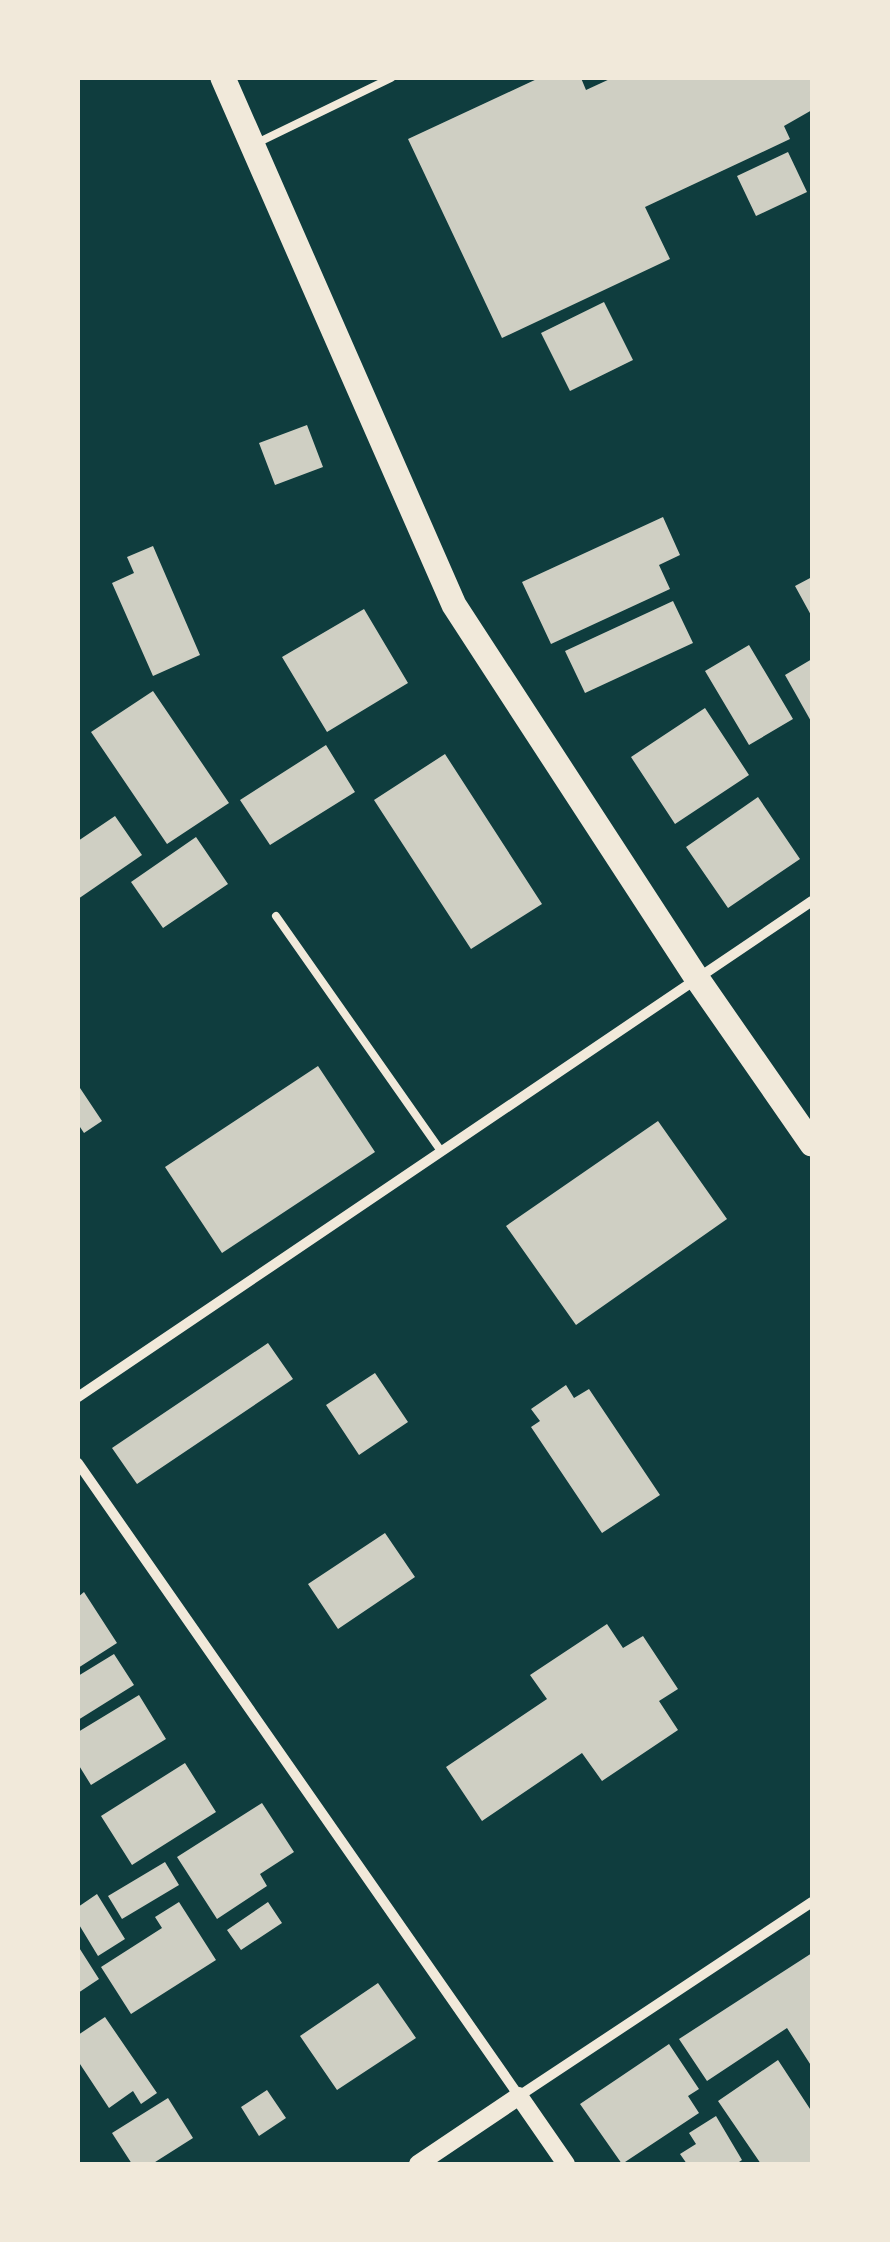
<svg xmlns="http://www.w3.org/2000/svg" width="890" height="2242" font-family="'Varela Round',sans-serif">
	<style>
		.building { fill: #cfcfc3 }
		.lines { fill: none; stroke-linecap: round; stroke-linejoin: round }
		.service { stroke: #f1e9da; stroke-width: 8 }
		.minor { stroke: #f1e9da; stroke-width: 10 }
		.tertiary { stroke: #f1e9da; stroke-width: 18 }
		.primary { stroke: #f1e9da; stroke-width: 25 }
	</style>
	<rect width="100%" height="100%" fill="#0f3d3e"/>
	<!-- building -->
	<path class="building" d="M539 78H581L586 90 612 78H812V110L784 126 790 139 645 207 670 259 502 338 408 139Z
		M788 152 807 192 756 216 737 176Z
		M604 302 633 360 570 391 541 333Z
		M307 425 323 467 275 485 259 443Z
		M663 517 680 555 659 565 670 589 551 644 522 582Z
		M153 546 200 655 153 676 112 583 134 573 127 557Z
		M812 577V617L795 586Z
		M673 601 693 643 585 693 565 651Z
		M364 609 408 683 327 732 282 657Z
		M749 645 793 719 749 745 705 671Z
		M812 659V723L785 675Z
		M153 691 229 803 167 844 91 732Z
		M705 708 749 775 675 824 631 757Z
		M326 745 355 792 270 845 240 800Z
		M445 754 542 904 471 949 374 800Z
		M758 797 800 859 728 908 686 847Z
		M115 816 142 855 78 899V841Z
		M196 837 228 884 163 928 131 882Z
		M318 1066 375 1152 222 1253 165 1167Z
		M78 1085 102 1121 84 1133 78 1124Z
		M658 1121 727 1219 576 1325 506 1226Z
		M268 1343 293 1379 137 1484 112 1448Z
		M375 1373 408 1422 359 1455 326 1405Z
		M566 1385 574 1398 589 1389 660 1495 602 1533 531 1427 540 1421 531 1409Z
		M385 1533 415 1577 338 1629 308 1584Z
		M84 1592 117 1643 78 1668V1597Z
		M607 1624 623 1648 643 1636 678 1689 659 1701 678 1730 602 1781 582 1753 482 1821 446 1767 547 1699 530 1675Z
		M114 1654 134 1685 78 1720V1676Z
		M139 1695 166 1739 91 1785 78 1764V1732Z
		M185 1763 216 1812 132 1865 101 1816Z
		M262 1803 294 1852 260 1874 267 1886 217 1919 177 1857Z
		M165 1862 179 1885 122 1919 108 1896Z
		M97 1894 125 1939 98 1956 78 1923V1907Z
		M179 1902 216 1960 131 2014 101 1967 162 1928 155 1917Z
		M268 1902 282 1923 241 1950 227 1930Z
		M78 1946 99 1979 78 1993Z
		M812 1953V2067L787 2028 707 2081 679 2039Z
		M378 1983 416 2038 337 2090 300 2036Z
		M105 2017 157 2093 141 2104 133 2091 109 2108 78 2061V2035Z
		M669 2044 699 2089 688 2096 699 2113 622 2164 580 2104Z
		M778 2060 812 2112V2164H761L718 2101Z
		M267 2090 286 2118 259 2136 241 2107Z
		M168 2098 193 2138 152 2164H132L112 2133Z
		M716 2116 742 2160 736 2164H687L680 2154 696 2144 689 2133Z"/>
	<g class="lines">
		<!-- service -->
		<path class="service" d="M255 144 391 78
			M276 916 441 1151"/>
		<!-- minor -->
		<path class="minor" d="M78 1397 812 901
			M78 1463 519 2096 812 1902"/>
		<!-- tertiary -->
		<path class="tertiary" d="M418 2164 519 2096 566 2164"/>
		<!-- primary -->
		<path class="primary" d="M223 78 454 605 696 977 812 1144"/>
	</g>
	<!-- border -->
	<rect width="890" height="2242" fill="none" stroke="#f1e9da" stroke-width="160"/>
</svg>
